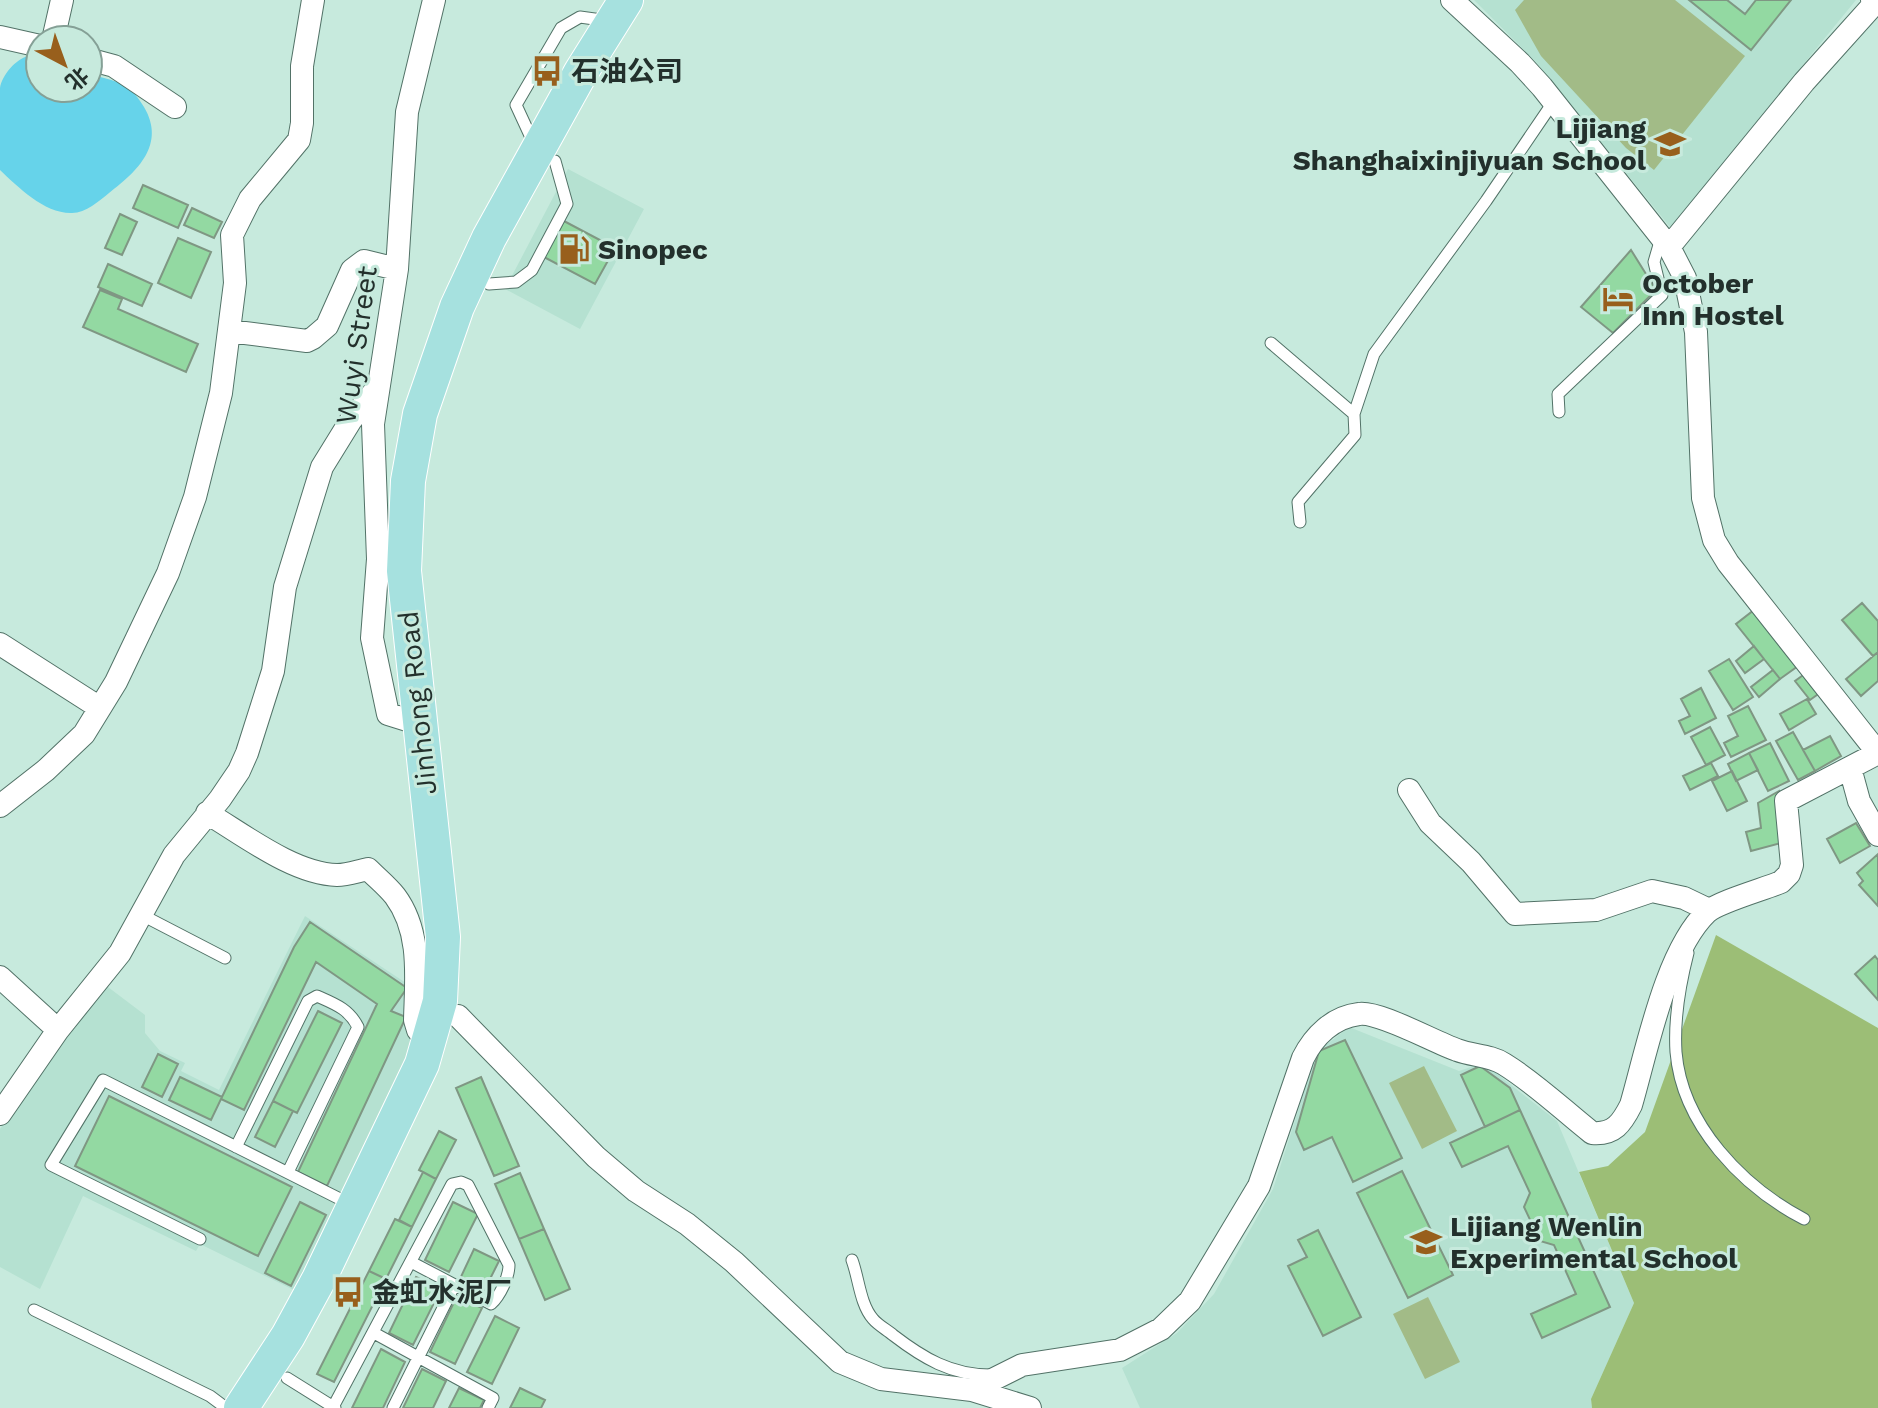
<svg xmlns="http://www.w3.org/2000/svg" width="1878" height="1408" font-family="'Work Sans','Noto Sans SC',sans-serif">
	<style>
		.built { fill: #b5e1d1 }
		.green { fill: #a2bb87 }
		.forest { fill: #9cbe76 }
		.water { fill: #66d3ea }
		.building { fill: #93d9a2; stroke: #7f9783; stroke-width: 2 }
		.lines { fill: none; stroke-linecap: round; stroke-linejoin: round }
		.lane-casing { stroke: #527267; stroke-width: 13 }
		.street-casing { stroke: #527267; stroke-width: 24 }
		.primary-casing { stroke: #fff; stroke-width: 36 }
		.lane { stroke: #fff; stroke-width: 11 }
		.street { stroke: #fff; stroke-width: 22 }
		.primary { stroke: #a6e1df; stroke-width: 34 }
		.labels { text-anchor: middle; stroke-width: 6; stroke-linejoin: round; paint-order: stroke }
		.poi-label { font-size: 28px; font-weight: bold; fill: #23302c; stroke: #c7eadd; text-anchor: start }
		.street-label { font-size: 28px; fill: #23302c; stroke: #c7eadd }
	</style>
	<rect width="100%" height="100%" fill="#c7eadd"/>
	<!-- built -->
	<path class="built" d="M1474 0H1856L1670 227 1536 62Z
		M568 169 644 209 580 329 505 289Z
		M305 916 409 985 415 1044 296 1291 200 1244 196 1251 83 1196 40 1289 0 1267V1129L71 1026 104 984 145 1015V1033L160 1051 185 1063 181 1071 219 1090Z
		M1349 1027 1459 1071 1483 1063 1557 1121 1634 1303 1591 1399 1592 1408H1140L1122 1368 1177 1333 1214 1294 1273 1189 1317 1052Z"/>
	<!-- green -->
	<path class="green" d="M1524 0H1675L1745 56 1654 170 1626 148 1541 56 1515 10Z
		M1424 1066 1457 1131 1422 1149 1389 1083Z
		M1428 1297 1460 1362 1425 1379 1393 1314Z"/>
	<!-- forest -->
	<path class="forest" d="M1716 935 1878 1028V1408H1592L1591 1399 1634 1303 1579 1172 1608 1166 1645 1132Z"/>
	<!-- water -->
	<path class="water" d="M28 56 40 59V88H88V74C99 77 113 79 123 85 132 89 139 99 144 107 166 144 138 171 109 193 99 201 86 213 72 213 45 214 18 187 0 170 0 146 0 109 0 88 2 75 16 59 28 56Z"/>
	<!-- building -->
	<path class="building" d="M1689 0H1727L1745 14 1756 0H1791L1751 50Z
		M143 185 188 205 178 228 133 208Z
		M192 208 222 222 214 238 184 225Z
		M120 214 137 222 122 255 105 248Z
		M562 220 615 248 595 284 542 256Z
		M178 238 211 252 191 298 158 283Z
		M1631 250 1656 290 1613 333 1581 307Z
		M108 264 152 284 142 306 98 287Z
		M100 290 122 299 118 309 198 344 186 372 83 327Z
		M1862 603 1878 621V652L1873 656 1842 620Z
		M1754 610 1798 666 1780 679 1736 624Z
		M1754 646 1764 659 1745 673 1736 661Z
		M1878 652V681L1861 696 1846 679Z
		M1729 659 1753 697 1733 710 1709 671Z
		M1773 670 1780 679 1759 697 1751 687Z
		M1806 673 1821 692 1810 700 1795 681Z
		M1701 688 1716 718 1685 734 1679 721 1690 716 1681 699Z
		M1807 699 1816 714 1789 730 1780 714Z
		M1748 706 1766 740 1731 757 1724 743 1738 736 1728 716Z
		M1710 727 1725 755 1706 765 1691 737Z
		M1793 732 1815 771 1798 780 1776 741Z
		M1830 736 1841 756 1815 771 1803 750Z
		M1770 743 1789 781 1768 791 1749 753Z
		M1749 753 1758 770 1736 781 1728 764Z
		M1711 763 1718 776 1690 790 1683 776Z
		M1732 771 1747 801 1727 811 1712 781Z
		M1779 791 1785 842 1751 851 1746 832 1761 828 1758 803Z
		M1856 823 1870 846 1840 863 1827 839Z
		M1878 854V906L1859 885 1863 881 1857 873Z
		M310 922 407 988 391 1011 406 1017 327 1186 298 1172 377 1004 316 962 244 1110 221 1099 294 947Z
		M1875 956 1878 960V1000L1855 974Z
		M318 1011 342 1023 297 1113 273 1101Z
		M1345 1040 1402 1158 1353 1182 1332 1137 1304 1150 1296 1132 1319 1051Z
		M158 1054 178 1064 162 1097 142 1087Z
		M1480 1066 1510 1088 1520 1110 1485 1127 1461 1075Z
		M180 1077 222 1097 211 1120 169 1100Z
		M481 1077 519 1166 494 1176 456 1088Z
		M109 1096 292 1187 258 1256 75 1166Z
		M273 1101 293 1111 275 1147 255 1137Z
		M1520 1110 1610 1307 1542 1338 1531 1314 1576 1294 1554 1245 1540 1241 1524 1207 1530 1193 1508 1146 1462 1167 1450 1143Z
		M439 1131 456 1140 436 1179 419 1170Z
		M1402 1171 1453 1275 1408 1298 1357 1193Z
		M423 1172 436 1179 412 1227 399 1220Z
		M520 1173 544 1229 519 1239 495 1184Z
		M300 1202 326 1215 291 1286 265 1273Z
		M453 1202 478 1214 449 1272 425 1260Z
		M395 1219 412 1227 386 1279 369 1271Z
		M544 1229 570 1289 545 1300 519 1239Z
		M1318 1230 1361 1317 1323 1336 1288 1266 1307 1257 1298 1240Z
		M474 1249 499 1261 483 1293 459 1281Z
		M369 1271 386 1279 334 1382 317 1374Z
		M416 1277 441 1289 413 1345 389 1333Z
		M457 1296 482 1308 455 1364 430 1352Z
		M495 1316 519 1328 492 1384 467 1372Z
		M381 1349 405 1362 383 1408H352Z
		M422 1369 446 1381 433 1408H403Z
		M459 1388 484 1400 480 1408H449Z
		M520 1388 545 1400 541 1408H510Z"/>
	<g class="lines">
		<defs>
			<path id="lane" d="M534 144 516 105 561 28 580 17 609 21
				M489 284 516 282 532 270 567 204 555 161
				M1271 343 1354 414
				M1559 412 1558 394 1662 295 1654 262 1661 238
				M1300 522 1298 502 1355 435 1354 414 1374 354 1486 201 1554 101
				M142 915 225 958
				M1688 953C1680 984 1674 1020 1676 1052 1682 1125 1743 1187 1804 1219
				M236 1147 308 1001 317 996C335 1004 349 1009 358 1027L288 1172
				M200 1239 51 1165 103 1080 350 1204
				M852 1260C859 1279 860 1304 873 1319 878 1325 887 1330 893 1335 923 1358 951 1375 990 1375
				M34 1310 210 1396 226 1408
				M374 1333 493 1398 488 1408
				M287 1378 335 1408
				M333 1407 452 1184 461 1182 468 1185 509 1265C509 1277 500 1296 491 1304L411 1262
				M393 1408 454 1286"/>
			<path id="street" d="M1452 0 1520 63 1542 87 1669 247 1685 278 1696 332 1703 498 1714 540 1728 563 1878 753
				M0 37 40 46
				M53 40 62 0
				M88 59 114 66 175 107
				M1669 247 1804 82 1875 3 1872 0
				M229 331 307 341 313 338 327 326 352 270 364 261 397 269
				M0 644 100 708
				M420 724 388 714 372 638 378 559 373 424 397 269 407 112 434 0
				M1850 768 1859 801 1878 835
				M1409 790 1430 823 1471 862 1515 914 1596 910 1652 891 1684 898 1709 910
				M0 806 46 770 84 734 116 682 168 573 195 497 221 393 235 283 232 235 250 199 299 140 302 123V66L313 0
				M207 813C244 835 294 874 337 875 347 875 358 871 368 869 377 878 387 886 395 896 422 932 416 979 415 1020L418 1030 429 1044
				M0 977 58 1030
				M458 1016 596 1157 636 1191 687 1224 734 1262 840 1362 881 1379 972 1390 1030 1408
				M0 1114 58 1030 120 953 174 855 220 799 239 771 247 753 273 671 285 587 322 467 351 420 378 387
				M972 1390 1022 1365 1120 1350 1161 1329 1190 1301 1259 1186 1303 1058C1314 1036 1333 1017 1359 1014 1379 1011 1434 1042 1457 1050 1473 1056 1490 1055 1504 1064 1535 1083 1563 1110 1592 1133 1614 1135 1622 1123 1631 1105 1647 1050 1666 951 1707 912 1718 902 1764 889 1781 882L1789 874 1792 865 1786 801 1878 753"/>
			<path id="primary" d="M241 1408 288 1336 319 1279 422 1064 440 1001 443 937 404 571 408 481 420 414 457 307 489 238 581 72 626 0"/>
		</defs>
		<!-- lane casing -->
		<use href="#lane" class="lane-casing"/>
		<!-- street casing -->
		<use href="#street" class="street-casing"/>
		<!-- primary casing -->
		<use href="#primary" class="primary-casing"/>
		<!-- lane -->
		<use href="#lane" class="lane"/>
		<!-- street -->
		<use href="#street" class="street"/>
		<!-- primary -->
		<use href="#primary" class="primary"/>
	</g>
	<!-- icons -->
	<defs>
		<symbol id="bus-bare" viewBox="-9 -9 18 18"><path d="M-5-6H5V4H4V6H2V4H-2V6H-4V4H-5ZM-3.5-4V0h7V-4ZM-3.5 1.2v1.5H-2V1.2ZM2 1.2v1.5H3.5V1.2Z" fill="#985f1c" stroke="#c7eadd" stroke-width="2.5" paint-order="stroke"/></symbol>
		<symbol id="school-bare" viewBox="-9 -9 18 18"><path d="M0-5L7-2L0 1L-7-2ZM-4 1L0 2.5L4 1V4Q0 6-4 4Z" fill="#985f1c" stroke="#c7eadd" stroke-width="2.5" paint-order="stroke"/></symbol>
		<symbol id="fuel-bare" viewBox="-9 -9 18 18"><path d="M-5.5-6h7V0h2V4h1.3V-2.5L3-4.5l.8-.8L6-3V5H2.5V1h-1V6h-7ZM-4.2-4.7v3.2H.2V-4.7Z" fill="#985f1c" stroke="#c7eadd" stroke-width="2.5" paint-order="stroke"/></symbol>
		<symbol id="hotel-bare" viewBox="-9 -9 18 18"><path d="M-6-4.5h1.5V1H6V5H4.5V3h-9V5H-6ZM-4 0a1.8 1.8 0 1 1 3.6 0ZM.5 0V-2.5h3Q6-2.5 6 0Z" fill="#985f1c" stroke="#c7eadd" stroke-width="2.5" paint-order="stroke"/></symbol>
	</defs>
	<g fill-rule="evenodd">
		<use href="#bus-bare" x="525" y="49" width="44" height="44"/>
		<use href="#school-bare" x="1648" y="122" width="44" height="44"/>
		<use href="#fuel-bare" x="552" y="227" width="44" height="44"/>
		<use href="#hotel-bare" x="1596" y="277" width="44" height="44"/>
		<use href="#school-bare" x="1404" y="1220" width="44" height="44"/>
		<use href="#bus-bare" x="326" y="1270" width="44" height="44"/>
	</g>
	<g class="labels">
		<!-- poi labels -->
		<g class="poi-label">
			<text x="571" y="81">石油公司</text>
			<text x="1646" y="138" text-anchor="end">Lijiang<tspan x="1646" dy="32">Shanghaixinjiyuan School</tspan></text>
			<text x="598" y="259">Sinopec</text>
			<text x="1642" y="293">October<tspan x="1642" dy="32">Inn Hostel</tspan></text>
			<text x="1450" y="1236">Lijiang Wenlin<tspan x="1450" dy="32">Experimental School</tspan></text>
			<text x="372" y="1302">金虹水泥厂</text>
		</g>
		<!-- street labels -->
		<g class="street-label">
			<text transform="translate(356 345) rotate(-82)" y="10">Wuyi Street</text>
			<text transform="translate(417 703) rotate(-96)" y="10">Jinhong Road</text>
		</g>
	</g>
	<!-- north arrow -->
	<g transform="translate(64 64) rotate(139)"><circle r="38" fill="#c7eadd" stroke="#85a096" stroke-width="2"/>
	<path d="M0-6L14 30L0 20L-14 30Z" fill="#985f1c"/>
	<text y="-12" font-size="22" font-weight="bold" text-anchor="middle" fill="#23302c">北</text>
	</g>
</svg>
